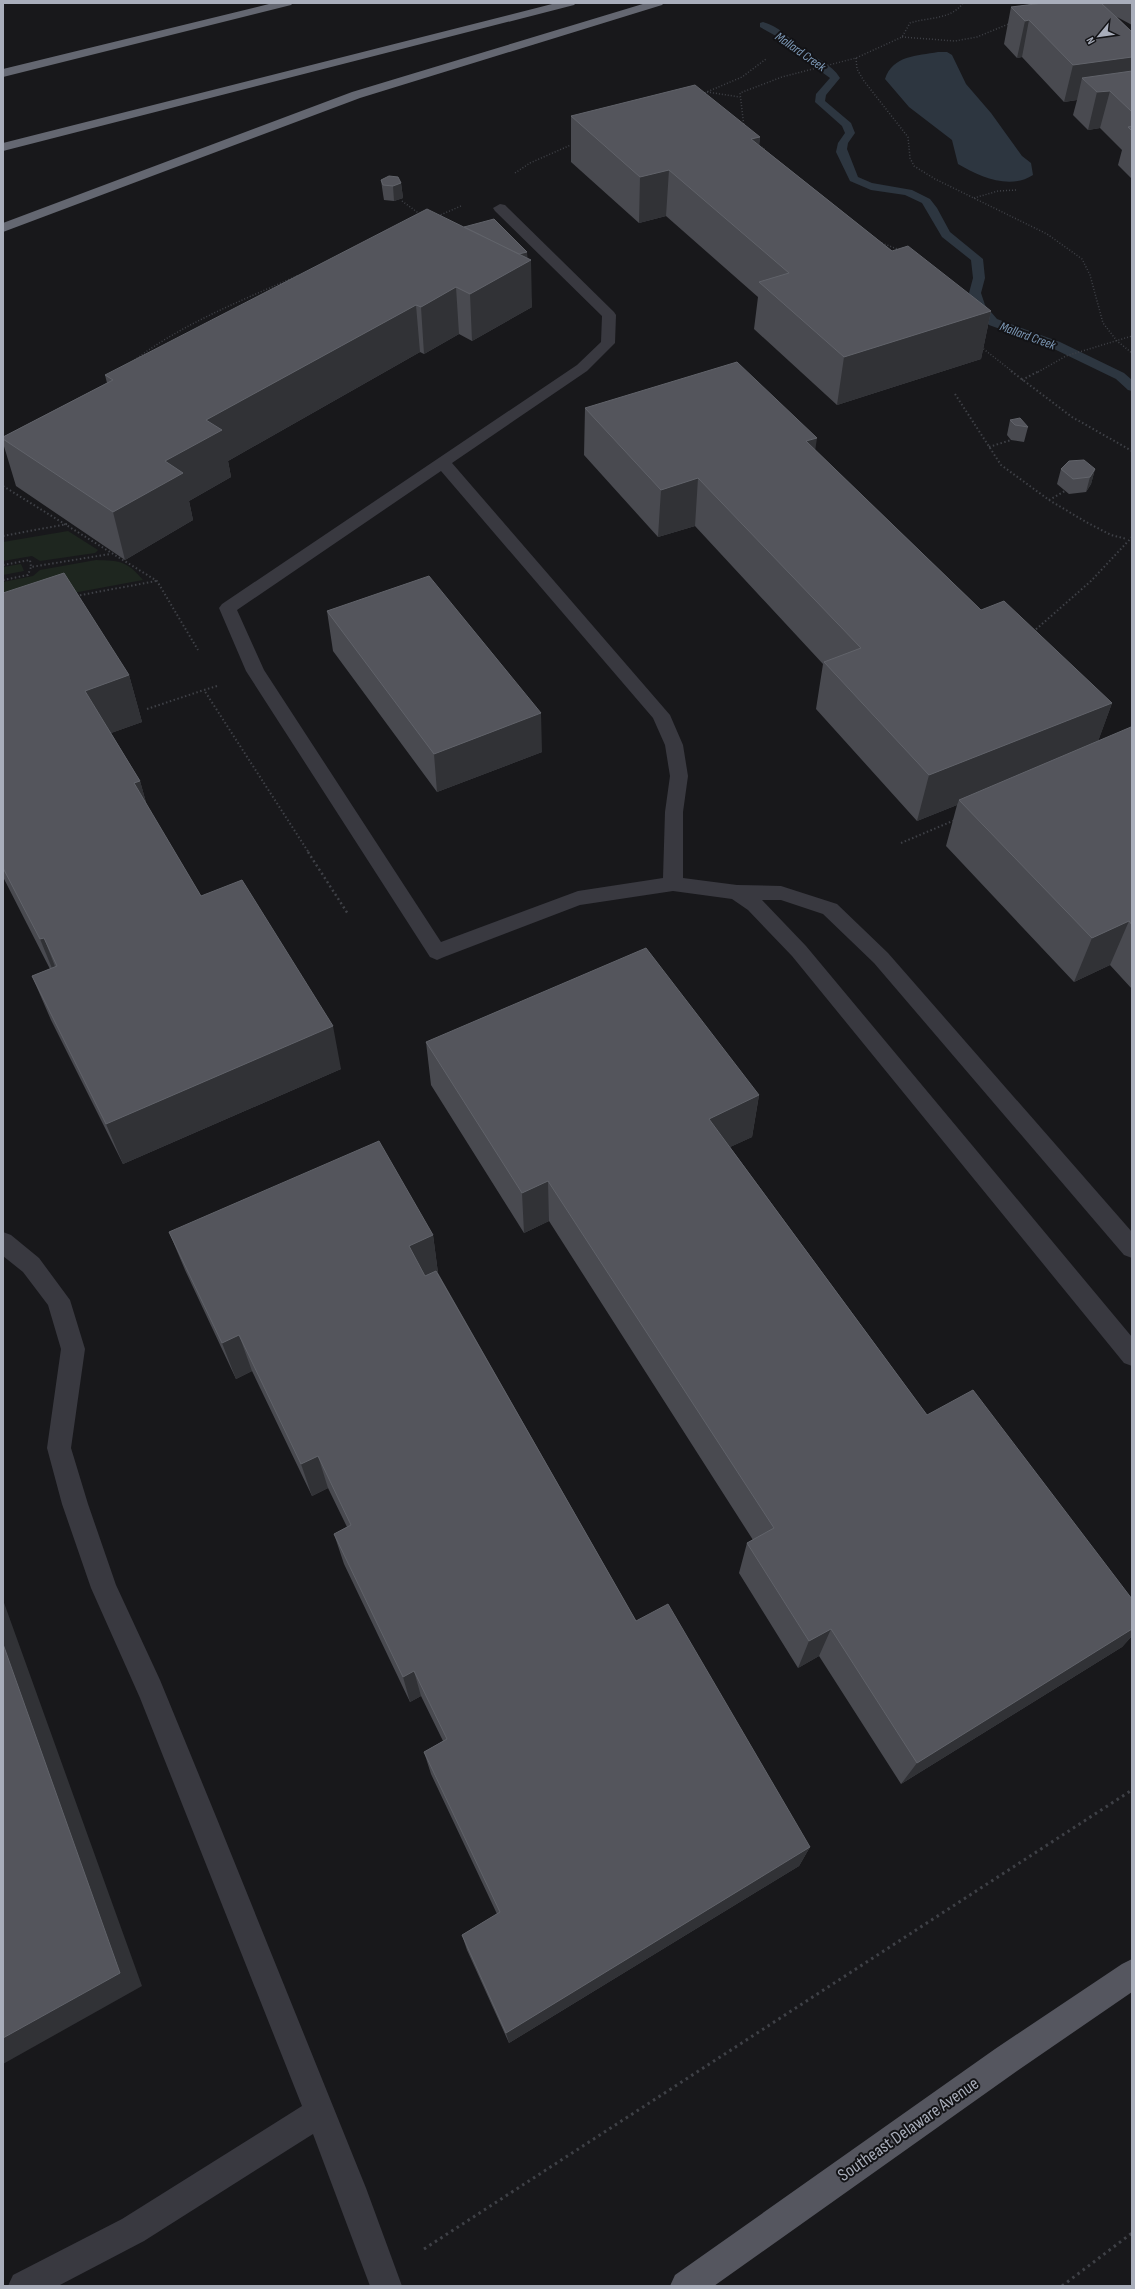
<svg xmlns="http://www.w3.org/2000/svg" width="1135" height="2289" font-family="'Sofia Sans Condensed',sans-serif">
	<style>
		.green { fill: #1e261f }
		.water { fill: #2d3640 }
		.lines { fill: none; stroke-linecap: round; stroke-linejoin: round }
		.stream { fill: #2d3640; fill-rule: evenodd }
		.path-far3 { stroke: #3f4147; stroke-width: 1.5; stroke-dasharray: 1 2; stroke-linecap: butt }
		.path-far2 { stroke: #3f4147; stroke-width: 2; stroke-dasharray: 1.5 2.5; stroke-linecap: butt }
		.path-far1 { stroke: #3f4147; stroke-width: 2.5; stroke-dasharray: 2 3; stroke-linecap: butt }
		.path { stroke: #3f4147; stroke-width: 3; stroke-dasharray: 2.5 4; stroke-linecap: butt }
		.minor { fill: #393940; fill-rule: evenodd }
		.major { fill: #55565f; fill-rule: evenodd }
		.highway { fill: #646771; fill-rule: evenodd }
		.wall { fill: #494a50 }
		.shaded-wall { fill: #313236 }
		.building { fill: #54555c; stroke: #61636a }
		.labels { text-anchor: middle; stroke-width: 4; stroke-linejoin: round; paint-order: stroke }
		.far-water-label { font-size: 13px; font-style: italic; fill: #7e9ab8; stroke: #131316 }
		.near-street-label { font-size: 18px; fill: #a9aebb; stroke: #131316 }
	</style>
	<rect width="100%" height="100%" fill="#18181b"/>
	<!-- green -->
	<path class="green" d="M68 531 98 550 95 553 40 561 32 556 3 561V542Z
		M96 560C120 561 126 560 143 580L3 606V582L33 576 40 570Z
		M21 564 24 571 3 575V567Z"/>
	<!-- water -->
	<path class="water" d="M938 52H947L952 55 966 84 991 113 1022 156 1031 163 1033 175C1010 190 980 177 958 164L952 140 909 107 885 79C893 55 917 56 938 52Z"/>
	<g class="lines">
		<!-- stream -->
		<path class="stream" d="M763 22C779 26 789 39 801 48 814 58 832 64 840 78L826 95 825 101 851 123 855 133 848 143 847 149 858 177 872 183 912 190 930 199 937 208 950 232 983 259 985 278 981 293 985 305 997 319 1060 342 1124 373 1132 380V391L1128 390 1116 379 1052 348 989 325 973 306 969 293 973 278 971 260 942 237 922 203 905 195 871 190 850 181 836 152 838 143 845 133 842 126 815 102 816 94 830 78 794 52 776 36 760 27V23Z"/>
		<!-- path-far3 -->
		<path class="path-far3" d="M902 37 955 41 977 37 1011 23
			M856 58 857 69 864 81 908 137 910 158 914 166 935 179 1047 234 1082 259 1090 275 1103 323 1117 341 1132 353
			M707 92 740 97
			M702 94 742 77 766 59
			M744 127 740 93 782 77 856 58 902 37 910 23C928 17 951 20 963 3
			M757 143 765 150
			M515 173 530 163 573 144
			M974 198 998 191 1017 190
			M402 201 421 215
			M438 216 461 206
			M879 242 900 250
			M981 347 1013 372
			M132 362C183 323 241 301 299 275
			M1038 372 1066 356 1132 336"/>
		<!-- path-far2 -->
		<path class="path-far2" d="M1011 371 1072 417 1132 451
			M1022 380 1039 371
			M955 394 1001 465 1049 500 1086 522 1111 535 1127 539
			M989 447 1011 440
			M3 486 157 581 198 650
			M1049 500 1065 491
			M3 536 67 524
			M3 565 30 560 31 567 110 554
			M3 580 28 575 31 567
			M76 596 156 581
			M1033 632 1091 581 1132 537
			M217 686 204 690 309 853
			M147 709 204 690
			M901 843 955 820"/>
		<!-- path-far1 -->
		<path class="path-far1" d="M308 852 348 914"/>
		<!-- path -->
		<path class="path" d="M424 2249 1132 1790
			M1062 2286 1132 2233"/>
		<!-- minor -->
		<path class="minor" d="M500 204 505 205 614 312 616 315 615 343 587 371 452 463 670 715 683 745 688 776 683 812V878L737 885 781 886 837 904 888 953 1132 1232V1258L1124 1255 874 963 823 914 781 900H762L806 946 1132 1337V1366L1124 1363 792 956 748 910 732 899 673 891 580 905 444 957 437 960 430 957 246 671 219 608 222 604 577 365 601 342 602 316 495 211 493 208ZM441 471 653 718 665 745 670 776 665 812 663 878 578 891 441 942 264 670 237 610Z
			M3 1232 11 1235 39 1258 70 1300 85 1349 71 1448 88 1504 116 1585 160 1680 217 1819 366 2188 402 2286H370L313 2134 144 2241 58 2286H8L13 2275 122 2219 302 2106 140 1698 91 1588 62 1504 47 1448 61 1349 48 1305 23 1272 3 1256Z"/>
		<!-- major -->
		<path class="major" d="M1132 1959V1992L1017 2071 714 2286H670L675 2275 995 2049 1122 1964Z"/>
		<!-- highway -->
		<path class="highway" d="M273 3H293L291 5 3 77V69Z
			M556 3H576L574 5 3 151V143Z
			M646 3H664L662 5 360 98 3 232V223L352 92Z"/>
	</g>
	<!-- wall -->
	<path class="wall" d="M1043 3H1132V25L1117 17 1132 32V179L1118 165 1122 150 1100 128 1088 130 1073 115 1077 100 1064 102 1022 57 1017 58 1004 44 1011 7Z
		M571 116 760 137 759 145 892 251 991 311 981 359 837 405 754 329 758 297 666 216 639 223 571 162Z
		M381 180 401 183 403 198 394 201 384 200 383 194Z
		M527 258 532 307 472 341 459 334 424 354 420 352 228 461 231 477 189 501 193 520 125 560 16 486 3 443V437L107 383 105 375Z
		M585 408 815 450 981 610 1112 703 1098 741 1132 728V989L1110 965 1074 982 946 846 957 805 917 821 816 709 823 664 695 526 658 537 584 455Z
		M1010 420 1028 427 1024 442 1011 440 1007 435Z
		M1061 469H1095L1091 484 1086 492 1069 494 1057 484Z
		M3 593 129 675 142 722 111 733 140 781 147 806 201 896 341 1069 123 1164 51 1020 32 976 50 969 3 877Z
		M327 611 542 752 437 792 333 651Z
		M426 1042 759 1095 752 1137 730 1147 927 1415 1132 1599V1636L1122 1647 901 1784 819 1656 798 1668 739 1573 747 1543 753 1540 549 1221 524 1233 431 1085Z
		M169 1232 433 1235 438 1273 636 1621 810 1847 799 1866 509 2043 467 1950 462 1935 497 1914 431 1774 424 1752 443 1741 421 1696 410 1702 344 1564 334 1534 347 1527 328 1488 312 1496 252 1371 236 1379 185 1270Z"/>
	<!-- shaded-wall -->
	<path class="shaded-wall" d="M1029 20 1022 57 1017 58 1025 21Z
		M1132 57V93L1110 91 1100 128 1088 130 1097 92 1082 78 1077 100 1064 102 1073 65Z
		M760 137 755 182 751 139Z
		M669 170 666 216 639 223 640 177Z
		M401 183 403 198 394 201 393 186Z
		M527 252 528 262 531 260 532 307 472 341 470 294 493 261Z
		M456 287 459 334 424 354 421 307Z
		M416 305 420 352 228 461 231 477 189 501 193 520 125 560 113 512 206 420Z
		M991 311 981 359 837 405 844 357Z
		M817 438 810 486 806 441Z
		M1095 469 1091 484 1086 492 1090 477Z
		M698 478 695 526 658 537 661 490Z
		M129 675 142 722 100 737 85 691Z
		M1112 703 1095 750 959 800 957 805 917 821 929 775Z
		M541 713 542 752 437 792 434 754Z
		M140 781 153 827 134 783Z
		M1129 921 1110 965 1074 982 1092 938Z
		M44 938 61 982 58 983 40 939Z
		M333 1026 341 1069 123 1164 106 1124Z
		M759 1095 752 1137 704 1159 709 1119Z
		M548 1181 549 1221 524 1233 522 1193Z
		M433 1235 438 1273 415 1284 409 1246Z
		M239 1335 252 1371 236 1379 222 1343Z
		M318 1456 328 1488 312 1496 301 1464Z
		M3 1600 142 1986 3 2064Z
		M831 1629 819 1656 798 1668 809 1641Z
		M1132 1629V1636L1122 1647 901 1784 917 1763Z
		M414 1671 421 1696 410 1702 403 1677Z
		M810 1847 799 1866 509 2043 506 2033Z"/>
	<!-- building -->
	<path class="building" d="M1043 3H1101L1132 32V57L1073 65 1029 20 1025 21 1011 7Z
		M1132 71V112L1110 91 1097 92 1082 78Z
		M695 85 760 137 751 139 892 251 908 246 991 311 844 357 759 282 789 273 669 170 640 177 571 116Z
		M1132 126V131L1128 127Z
		M389 176 398 177 401 183 393 186 383 185 381 180Z
		M427 209 531 260 470 294 456 287 421 307 416 305 206 420 222 430 165 461 183 473 113 512 3 439V437L113 380 105 375Z
		M494 219 527 252 519 254 464 227Z
		M737 362 817 438 806 441 981 610 1004 601 1112 703 929 775 824 662 861 648 698 478 661 490 585 408Z
		M1020 418 1028 427 1015 425 1010 420Z
		M1084 460 1095 469 1090 477 1073 479 1061 469 1069 461Z
		M64 573 129 675 85 691 140 781 134 783 201 896 242 880 333 1026 106 1124 32 976 57 966 44 938 40 939 3 868V593Z
		M429 576 541 713 434 754 327 611Z
		M1131 727 1132 728V925L1129 921 1092 938 959 800Z
		M646 948 759 1095 709 1119 927 1415 973 1390 1132 1599V1629L917 1763 831 1629 809 1641 747 1543 774 1528 548 1181 522 1193 426 1042Z
		M379 1141 433 1235 409 1246 425 1276 436 1271 636 1621 668 1604 810 1847 506 2033 462 1935 500 1912 424 1752 447 1739 414 1671 403 1677 334 1534 351 1525 318 1456 301 1464 239 1335 222 1343 169 1232Z
		M3 1644 120 1973 3 2038Z"/>
	<g class="labels">
		<!-- far-water labels -->
		<g class="far-water-label">
			<text transform="translate(801 51) rotate(35)" y="5">Mallard Creek</text>
			<text transform="translate(1028 335) rotate(20)" y="5">Mallard Creek</text>
		</g>
		<!-- near-street labels -->
		<g class="near-street-label">
			<text transform="translate(908 2129) rotate(-35)" y="6">Southeast Delaware Avenue</text>
		</g>
	</g>
	<!-- border -->
	<rect width="1135" height="2289" fill="none" stroke="#a9aebb" stroke-width="8"/>
	<!-- north arrow -->
	<g transform="translate(1099 36) rotate(241)" stroke="#131316" stroke-width="3" paint-order="stroke">
	<path d="M0-3L7 15L0 10L-7 15Z" fill="#a9aebb"/>
	<text y="-6" font-size="11" font-weight="bold" text-anchor="middle" fill="#a9aebb">N</text>
	</g>
</svg>
